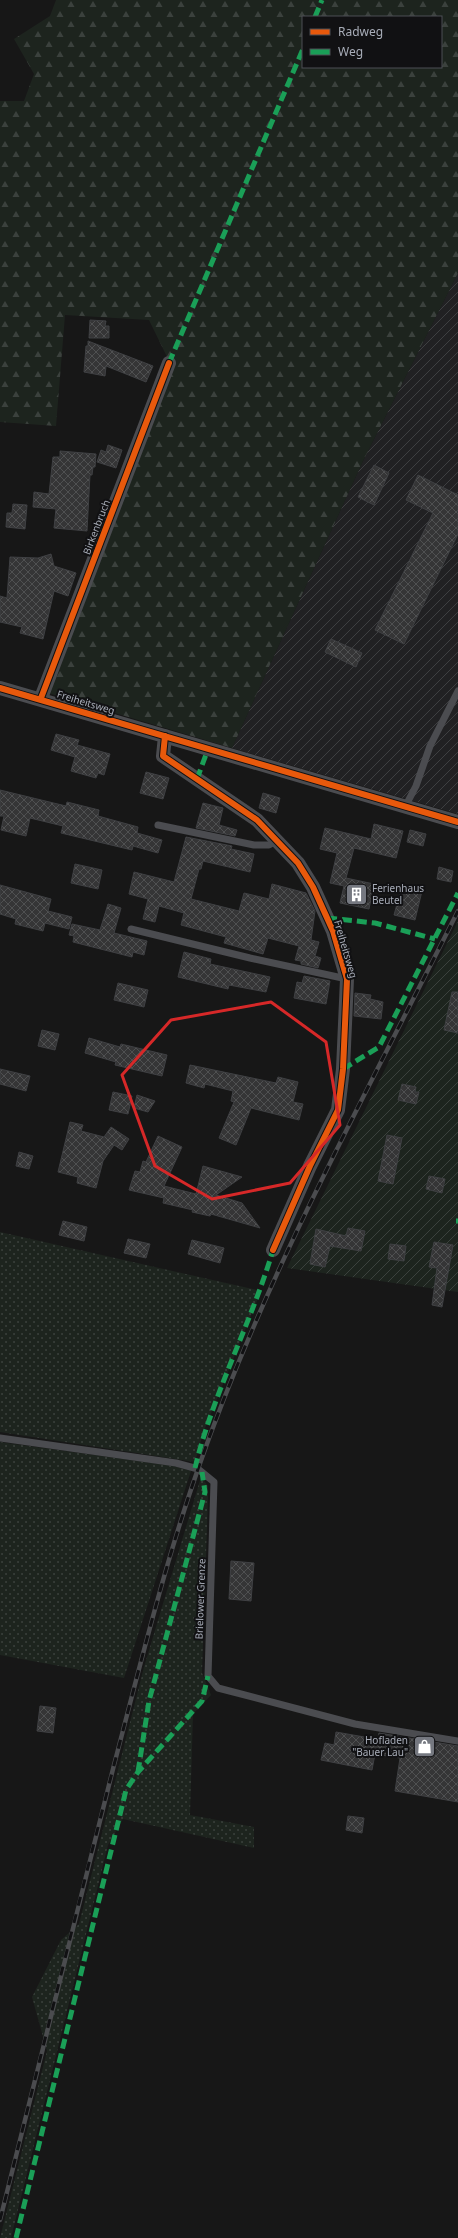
<svg xmlns="http://www.w3.org/2000/svg" width="458" height="2238" font-family="'Noto Sans',sans-serif">
	<style>
		.industrial { fill: url(#industrial-furrows) }
		.grass { fill: url(#grass-dots) }
		.forest { fill: url(#forest-firs); fill-rule: evenodd }
		.garden { fill: url(#garden-furrows) }
		.building { fill: url(#building-cross-hatch); stroke: #3f4043 }
		.lines { fill: none; stroke-linecap: round; stroke-linejoin: round }
		.lane { stroke: #4b4c50; stroke-width: 7 }
		.street { stroke: #4b4c50; stroke-width: 14 }
		.rail-casing { stroke: #4b4c4f; stroke-width: 4.5 }
		.rail { stroke: #111113; stroke-width: 3; stroke-dasharray: 9; stroke-linecap: butt }
		.quiet { stroke: #1a9f57; stroke-width: 5; stroke-dasharray: 10 5; stroke-linecap: butt }
		.cycleway-casing { stroke: #111113; stroke-width: 8 }
		.cycleway { stroke: #e8590c; stroke-width: 6 }
		.marked { fill: none; stroke: #d62828; stroke-width: 3; stroke-linejoin: round }
		.labels { text-anchor: middle; stroke-width: 4; stroke-linejoin: round; paint-order: stroke }
		.street-label { font-size: 10px; fill: #a8adb8; stroke: #111113 }
		.poi-label { font-size: 10px; fill: #a8adb8; stroke: #111113; text-anchor: start }
	</style>
	<defs>
		<pattern id="industrial-furrows" width="10" height="10" patternUnits="userSpaceOnUse"><rect width="10" height="10" fill="#212123"/><path d="M-1 1l2-2M0 10L10 0M9 11l2-2" fill="none" stroke="#3e3f41"/></pattern>
		<pattern id="grass-dots" width="8" height="8" patternUnits="userSpaceOnUse"><rect width="8" height="8" fill="#1d241e"/><path d="M2 2h.1M6 6h.1" fill="none" stroke="#3b413d" stroke-width="1.8" stroke-linecap="round"/></pattern>
		<pattern id="forest-firs" width="22" height="20" patternUnits="userSpaceOnUse"><rect width="22" height="20" fill="#1d241e"/><path d="M5 1l3.5 6h-7zM16 11l3.5 6h-7z" fill="#3b413d"/></pattern>
		<pattern id="garden-furrows" width="10" height="10" patternUnits="userSpaceOnUse"><rect width="10" height="10" fill="#1d241e"/><path d="M-1 1l2-2M0 10L10 0M9 11l2-2" fill="none" stroke="#3b413d"/></pattern>
		<pattern id="building-cross-hatch" width="8" height="8" patternUnits="userSpaceOnUse"><rect width="8" height="8" fill="#353536"/><path d="M0 0l8 8M0 8l8-8" fill="none" stroke="#4f5051"/></pattern>
	</defs>
	<rect width="100%" height="100%" fill="#171717"/>
	<!-- industrial -->
	<path class="industrial" d="M458 273V814L232 748 363 461Z"/>
	<!-- grass -->
	<path class="grass" d="M0 1232 261 1291 203 1433 195 1462 0 1432Z
		M0 1442 174 1466 191 1471 124 1678 0 1655Z
		M201 1477 208 1486V1497L202 1673 211 1695 193 1714 190 1815 254 1827V1848L123 1819 108 1845 11 2238H0L47 2051 32 1997 61 1940 79 1924 144 1667Z"/>
	<!-- forest -->
	<path class="forest" d="M56 0H458V273L363 461 232 748 48 693 172 367 149 320 65 315 56 426 0 422V101H24L34 74 14 39 50 16ZM303 17H441V67H303Z"/>
	<!-- garden -->
	<path class="garden" d="M458 921V1292L287 1268Z"/>
	<!-- building -->
	<path class="building" d="M90 320 106 321 105 326H109V338H89Z
		M88 341 153 366 146 382 106 366 105 376 84 372 86 346H88Z
		M108 445 122 450 116 468 97 462 101 450 106 452Z
		M60 451 96 454 95 467H93L92 475H90L87 531 54 528 56 509 33 507 34 492 49 494 53 457H60Z
		M374 465 389 473 374 505 358 497Z
		M418 475 458 495V534L404 644 375 630 433 513 406 500Z
		M13 504 27 505 25 529 6 527 7 513H12Z
		M51 554 54 566 76 573 68 596 54 591 43 639 20 633 22 627 0 622V596L7 598 10 557 38 558Z
		M331 639 362 653 356 667 325 652Z
		M56 734 79 740 77 745 110 754 104 775 98 773 96 778 71 771 75 757 51 750Z
		M146 772 169 778 163 799 140 793Z
		M0 790 66 806 67 802 99 810 98 816 138 827 137 833 162 840 158 853 133 846 132 850 61 833 63 826 30 818 26 836 1 830 4 816H0Z
		M263 793 280 798 276 813 259 808Z
		M203 803 223 808 219 825 237 830 235 836 196 828Z
		M374 824 403 831 396 858 354 848 346 878 374 884 369 909 340 903 344 886 330 883 337 853 320 849 325 828 371 839Z
		M410 830 426 834 423 846 407 842Z
		M186 837 232 846 231 849 254 854 250 872 203 861 201 869H199L191 899 239 911 244 893 269 899 272 884 306 893 315 911 311 940 319 942 315 956 321 958 318 968 301 964V961L295 960 299 946 268 938 263 954 224 943 226 937 181 925 184 913 159 906 155 922 143 919 148 899 129 894 134 872 174 882Z
		M75 864 102 870 98 889 71 883Z
		M439 867 453 871 451 882 437 879Z
		M0 885 51 899 48 911 72 917 69 929 45 923 43 931 15 924 16 919 0 914Z
		M402 886 422 891 415 920 394 915Z
		M108 904 121 908 114 933 147 941 144 955 133 952 132 957 73 942 74 936 69 935 72 924 100 930Z
		M184 952 211 959 210 964 270 977 266 992 229 985 228 989 178 977Z
		M304 976 330 981 326 1004 294 998 297 982 302 983Z
		M118 983 148 990 144 1007 114 1000Z
		M452 992H458V1033L444 1030Z
		M355 993 371 995 370 999 383 1002 381 1019 354 1016Z
		M42 1030 59 1034 55 1050 38 1046Z
		M89 1038 120 1047 121 1044 167 1055 162 1076 115 1065 116 1062 85 1053Z
		M190 1065 276 1083 278 1077 298 1082 293 1102 303 1104 299 1120 251 1108 236 1145 219 1138 234 1102 231 1101 233 1091 205 1084 204 1088 186 1083Z
		M0 1069 30 1076 26 1091 0 1084Z
		M402 1084 416 1087 415 1092H419L416 1104 398 1100Z
		M113 1092 132 1096 128 1114 109 1110Z
		M137 1095 155 1101 148 1112 134 1108Z
		M70 1122 83 1125 81 1131 104 1137 111 1127 129 1139 122 1150 114 1145 103 1161 96 1188 77 1183 78 1177 58 1172Z
		M387 1135 402 1138 393 1184 378 1181Z
		M158 1136 182 1147 164 1186 196 1194 203 1166 242 1177 216 1195 242 1203 260 1228 211 1214 210 1216 192 1212 193 1210 163 1203 164 1198 129 1190 135 1171 140 1172 143 1161 146 1162Z
		M19 1152 33 1156 29 1169 16 1166Z
		M429 1176 445 1179 442 1193 426 1189Z
		M63 1221 87 1227 84 1241 59 1235Z
		M348 1228 365 1231 361 1251 330 1246 325 1267 310 1264 316 1229 346 1236Z
		M128 1239 150 1244 146 1258 124 1253Z
		M192 1240 224 1248 220 1263 188 1254Z
		M434 1242 453 1245 442 1307 432 1305 437 1268 429 1267Z
		M390 1244 406 1246 404 1261 388 1259Z
		M231 1561 254 1563 251 1601 229 1599Z
		M40 1706 56 1708 53 1733 37 1731Z
		M336 1732 370 1738H378L379 1733 458 1746V1802L395 1791 400 1758 375 1754 372 1770 321 1760 325 1743 334 1745Z
		M348 1816 364 1818 362 1833 346 1830Z"/>
	<g class="lines">
		<!-- lane -->
		<path class="lane" d="M405 807 416 786 430 746 458 691
			M158 825 254 845H269L278 840
			M131 929 250 958 347 979
			M0 1438 176 1463 198 1469 214 1482 208 1676 218 1688 355 1724 458 1741"/>
		<!-- street -->
		<path class="street" d="M0 688 458 822
			M41 698 169 363
			M165 736 163 756 257 820 298 863 313 887 333 931 347 979 343 1069 338 1110 310 1166 273 1250"/>
		<defs>
			<path id="rail" d="M0 2220C38 2068 75 1916 114 1765 140 1666 164 1566 198 1469 265 1275 366 1094 458 911"/>
		</defs>
		<!-- rail casing -->
		<use href="#rail" class="rail-casing"/>
		<!-- rail -->
		<use href="#rail" class="rail"/>
		<!-- quiet -->
		<path class="quiet" d="M315 17 322 0
			M169 363 303 49
			M197 779 208 749
			M327 918 375 923 435 939
			M343 1069 379 1047 458 893
			M456 1221H458
			M195 1468C213 1393 251 1324 273 1250
			M138 1772 149 1701 205 1492 202 1472
			M16 2238 126 1790 138 1772 202 1701 208 1676"/>
		<defs>
			<path id="cycleway" d="M0 688 458 822
				M41 698 169 363
				M165 736 163 756 257 820 298 863 313 887 333 931 347 979 343 1069 338 1110 310 1166 273 1250"/>
		</defs>
		<!-- cycleway casing -->
		<use href="#cycleway" class="cycleway-casing"/>
		<!-- cycleway -->
		<use href="#cycleway" class="cycleway"/>
	</g>
	<!-- marked area -->
	<path class="marked" d="M271 1002 326 1042 340 1125 290 1183 212 1199 155 1166 122 1075 171 1020Z"/>
	<!-- icons -->
	<defs>
		<symbol id="building-square" viewBox="-11 -11 22 22"><rect x="-9" y="-9" width="18" height="18" rx="4" fill="#757880" stroke="#111113"/><path d="M-4-6H4V6H1V3H-1V6H-4ZM-2.5-4.3h1.7v1.8h-1.7ZM.8-4.3h1.7v1.8H.8ZM-2.5-1h1.7V.8h-1.7ZM.8-1h1.7V.8H.8Z" fill="#fff"/></symbol>
		<symbol id="shop-square" viewBox="-11 -11 22 22"><rect x="-9" y="-9" width="18" height="18" rx="4" fill="#757880" stroke="#111113"/><path d="M-5-2.5h2.3a2.7 3.5 0 0 1 5.4 0H5L5.5 6h-11ZM-1.5-2.5h3a1.5 2.3 0 0 0-3 0Z" fill="#fff"/></symbol>
	</defs>
	<g fill-rule="evenodd">
		<use href="#building-square" x="344" y="882" width="25" height="25"/>
		<use href="#shop-square" x="412" y="1734" width="25" height="25"/>
	</g>
	<g class="labels">
		<!-- street labels -->
		<g class="street-label">
			<text transform="translate(96 527) rotate(-69)" y="4">Birkenbruch</text>
			<text transform="translate(86 702) rotate(17)" y="4">Freiheitsweg</text>
			<text transform="translate(346 949) rotate(74)" y="4">Freiheitsweg</text>
			<text transform="translate(200 1599) rotate(-88)" y="4">Brielower Grenze</text>
		</g>
		<!-- poi labels -->
		<g class="poi-label">
			<text x="372" y="892">Ferienhaus<tspan x="372" dy="12">Beutel</tspan></text>
			<text x="408" y="1744" text-anchor="end">Hofladen<tspan x="408" dy="12">"Bauer Lau"</tspan></text>
		</g>
	</g>
	<!-- legend -->
	<rect x="302" y="16" width="140" height="52" fill="#111113" stroke="#4d4f55"/>
	<rect x="310" y="29" width="20" height="6" fill="#e8590c" stroke="#4d4f55"/>
	<text x="338" y="36" font-size="12" fill="#a8adb8">Radweg</text>
	<rect x="310" y="49" width="20" height="6" fill="#1a9f57" stroke="#4d4f55"/>
	<text x="338" y="56" font-size="12" fill="#a8adb8">Weg</text>
</svg>
